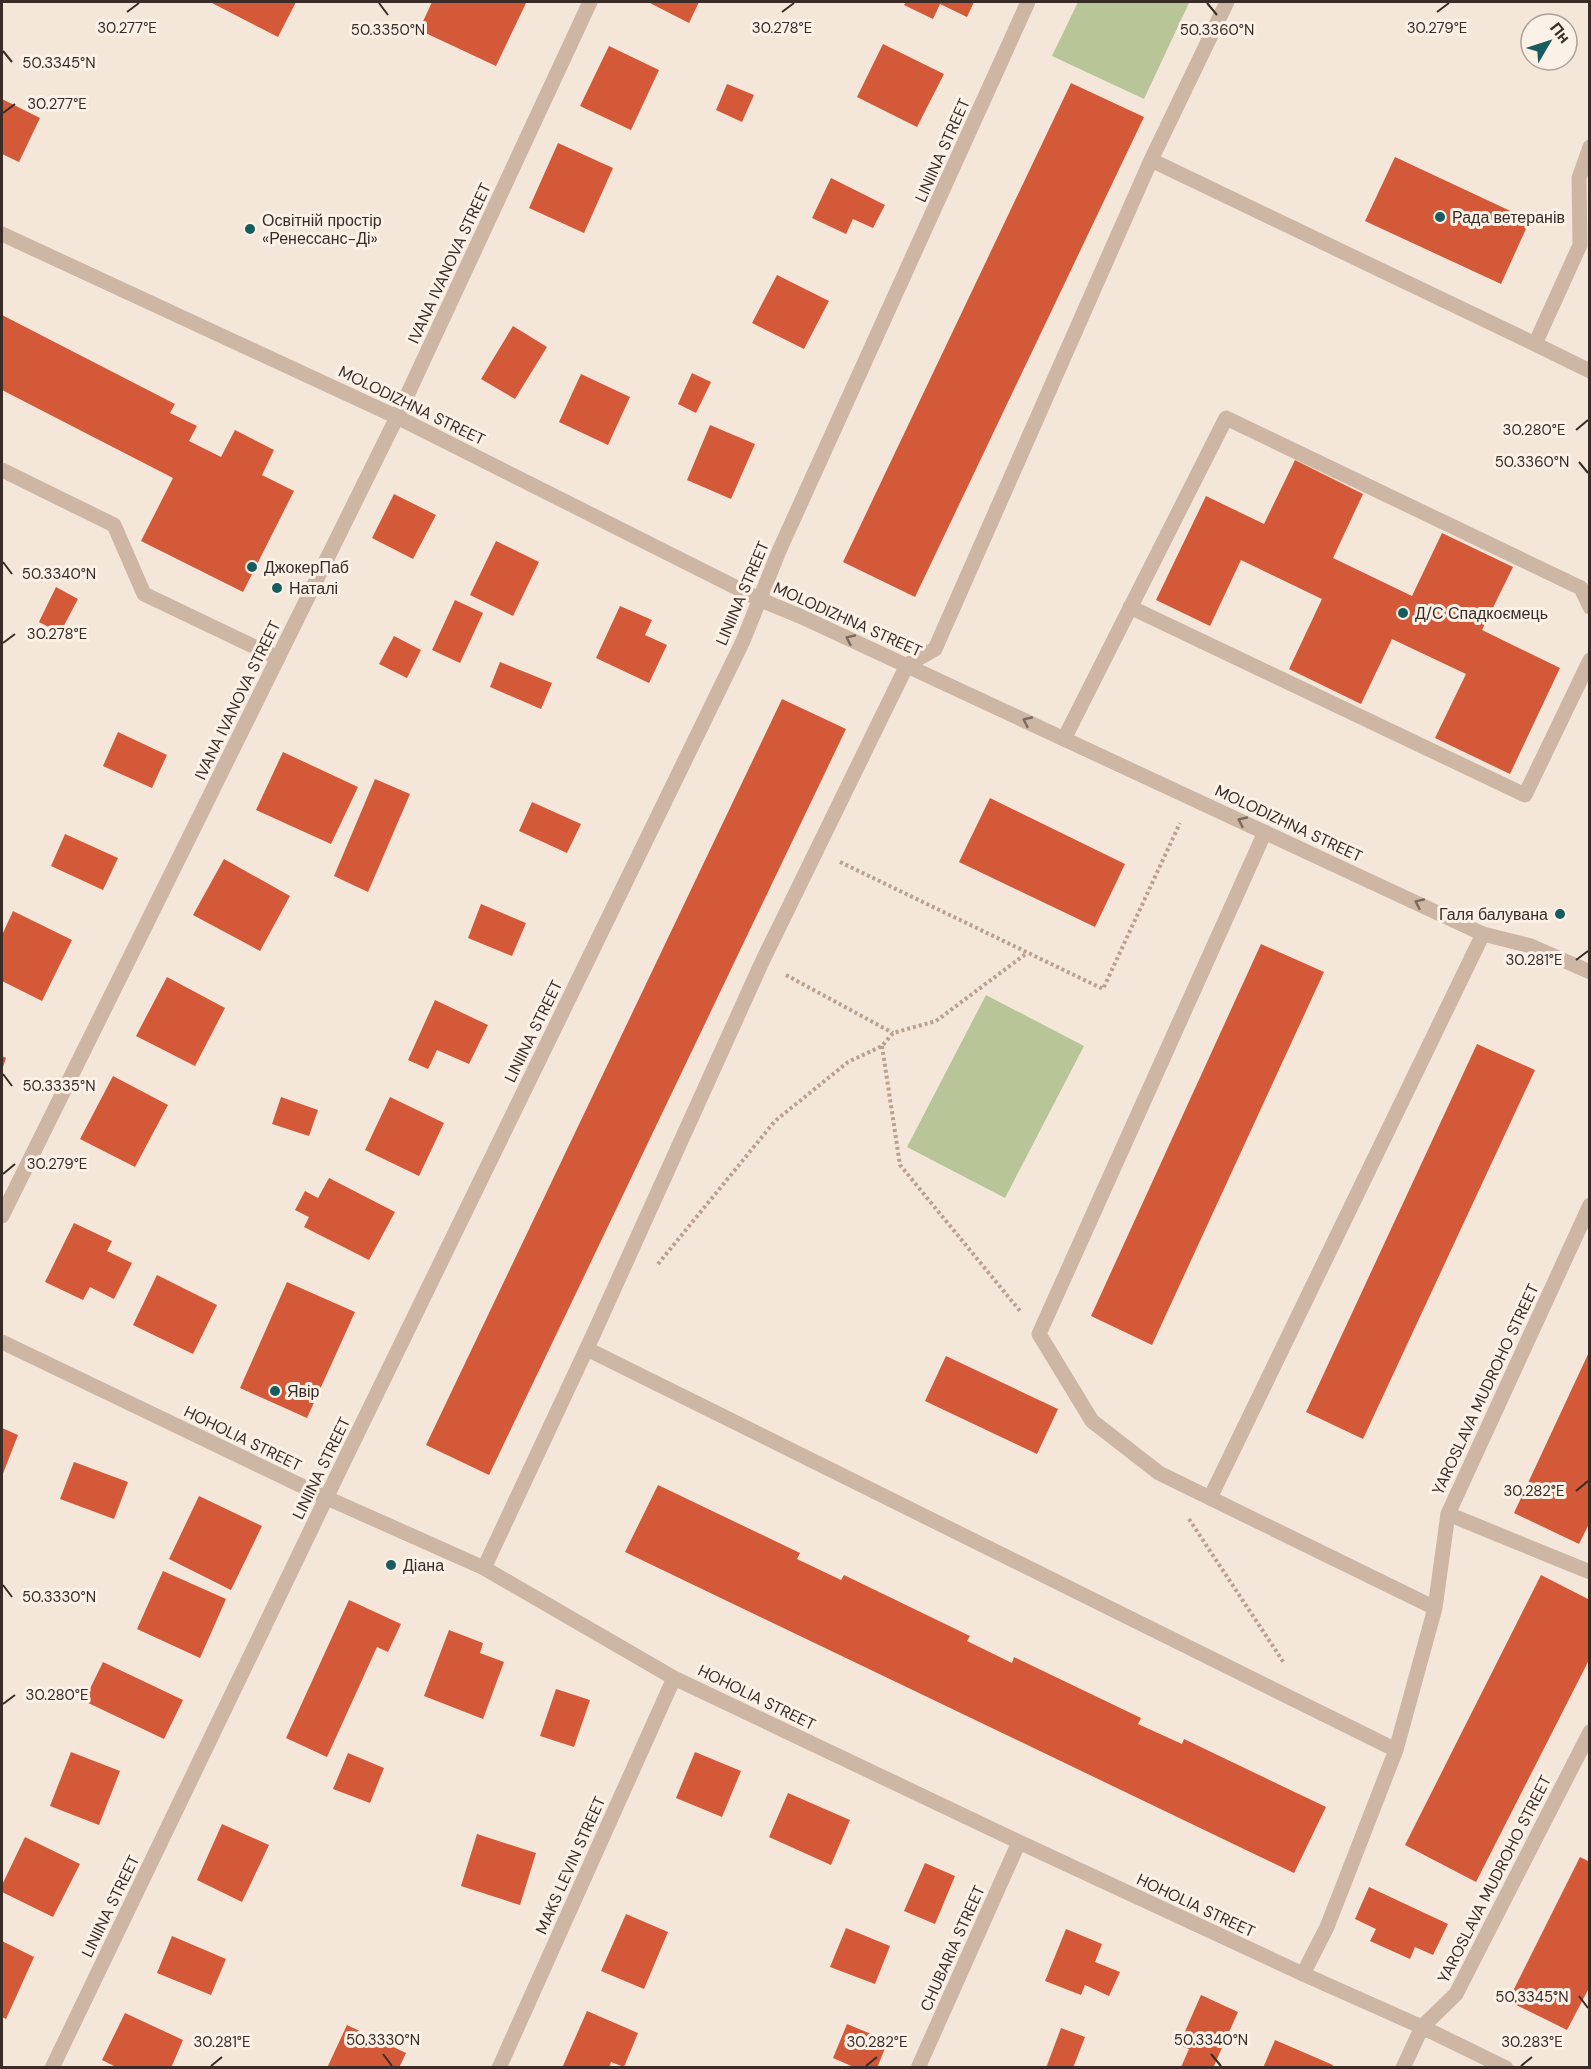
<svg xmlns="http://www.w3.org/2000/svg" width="1591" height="2069" font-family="'DM Sans',sans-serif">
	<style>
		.green { fill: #b8c598 }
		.building { fill: #d35939 }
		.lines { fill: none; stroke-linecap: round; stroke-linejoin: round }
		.path { stroke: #baa08e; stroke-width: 4; stroke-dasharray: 3 3; stroke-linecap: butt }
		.lane { stroke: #ceb6a4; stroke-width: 15 }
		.street { stroke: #ceb6a4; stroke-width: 15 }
		.oneway { stroke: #7c6a5f }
		.ticks { fill: none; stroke: #392c27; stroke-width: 2 }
		.poi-dot { fill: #175d5f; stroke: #fbf1e7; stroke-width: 2 }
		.labels { text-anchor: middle; stroke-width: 6; stroke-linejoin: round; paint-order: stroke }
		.street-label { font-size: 16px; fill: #392c27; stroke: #fbf1e7 }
		.poi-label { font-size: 16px; fill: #392c27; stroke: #fbf1e7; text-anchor: start }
		.ticks-label { font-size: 15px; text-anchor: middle; fill: #392c27; stroke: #fbf1e7; stroke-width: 6; stroke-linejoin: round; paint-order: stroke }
	</style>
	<rect width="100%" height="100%" fill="#f4e7da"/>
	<!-- green -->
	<path class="green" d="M1078 2H1185L1189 3 1144 99 1052 56Z
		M986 995 1084 1046 1005 1198 907 1147Z"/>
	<!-- building -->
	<path class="building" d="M210 2H296L278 37Z
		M432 2H523L526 3 496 66 419 30Z
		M648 2H699L689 23Z
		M906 2H974L967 17 940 4 933 19 904 5Z
		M883 44 944 74 917 127 857 97Z
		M609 46 659 70 631 130 580 106Z
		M1071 83 1144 117 915 597 843 562Z
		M727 84 754 95 742 122 716 110Z
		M2 99 40 118 19 162 2 154Z
		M558 143 613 168 584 233 529 208Z
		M1395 157 1530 220 1501 284 1365 221Z
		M831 178 885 205 873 228 853 219 846 234 812 218Z
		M777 275 829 301 804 349 752 323Z
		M2 315 175 404 170 413 197 426 189 441 221 457 235 430 274 450 262 475 294 491 243 592 141 541 173 478 2 390Z
		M513 326 547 347 515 399 481 379Z
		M692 373 711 382 696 413 678 404Z
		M581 374 630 397 608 445 559 422Z
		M710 425 755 444 731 499 687 480Z
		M1295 460 1363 494 1333 558 1412 596 1442 533 1513 567 1482 630 1560 668 1510 774 1435 738 1466 674 1392 639 1361 704 1289 669 1322 599 1241 560 1210 626 1156 600 1206 496 1264 524Z
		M394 494 436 515 413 559 372 538Z
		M496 541 539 562 513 616 470 595Z
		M56 587 78 599 60 633 39 622Z
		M455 600 483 613 460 663 432 650Z
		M620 606 652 620 645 635 667 645 649 683 596 658Z
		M394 636 421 650 407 678 379 664Z
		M500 662 552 683 541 709 490 687Z
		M782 699 846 729 489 1475 426 1445Z
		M118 732 167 755 152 788 103 766Z
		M283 752 358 787 331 844 256 810Z
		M375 779 410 794 368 892 334 876Z
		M990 798 1125 864 1095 927 959 862Z
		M532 802 581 824 567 853 519 831Z
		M65 834 118 858 103 890 51 866Z
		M224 859 290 896 260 951 193 915Z
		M481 904 526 923 512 956 468 938Z
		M13 911 72 940 42 1001 2 981V935Z
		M1261 944 1324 972 1152 1345 1091 1316Z
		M167 977 225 1008 195 1066 136 1036Z
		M435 1000 488 1025 469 1064 437 1050 428 1069 408 1060Z
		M1477 1044 1535 1070 1363 1439 1306 1412Z
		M2 1056 6 1058 2 1070Z
		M113 1076 168 1105 135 1167 80 1139Z
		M281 1097 318 1110 309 1136 272 1124Z
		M390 1097 444 1123 419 1176 365 1150Z
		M329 1178 395 1212 369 1260 304 1227 309 1217 295 1210 305 1191 318 1198Z
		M74 1223 112 1241 107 1251 132 1263 114 1299 90 1287 83 1300 45 1282Z
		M157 1275 217 1305 193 1354 133 1325Z
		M287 1282 355 1312 307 1418 240 1388Z
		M1590 1350V1522L1579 1544 1514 1513Z
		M946 1356 1058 1409 1037 1454 925 1401Z
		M2 1428 18 1435 2 1476Z
		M74 1462 128 1482 114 1519 60 1499Z
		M658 1485 800 1553 797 1559 841 1580 844 1575 970 1636 967 1641 1012 1663 1014 1657 1141 1718 1138 1724 1182 1744 1184 1739 1326 1807 1294 1873 625 1552Z
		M199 1496 262 1526 231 1590 169 1559Z
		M163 1571 226 1599 200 1658 137 1629Z
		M1541 1575 1590 1600V1658L1476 1882 1405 1845Z
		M349 1600 401 1624 388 1652 377 1647 327 1757 286 1738Z
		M449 1630 483 1643 480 1653 504 1662 483 1719 424 1696Z
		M103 1662 183 1700 164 1739 84 1701Z
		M556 1689 590 1700 574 1747 540 1736Z
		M71 1752 120 1771 99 1825 50 1806Z
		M695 1752 741 1771 722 1817 676 1798Z
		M348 1753 384 1768 370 1803 333 1789Z
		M788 1793 850 1820 831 1865 769 1837Z
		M222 1824 269 1845 242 1902 197 1880Z
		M477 1834 536 1853 520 1905 461 1886Z
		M25 1837 80 1864 53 1917 2 1892V1885Z
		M1580 1857 1590 1862V1986L1567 2030 1508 2001Z
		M925 1863 955 1876 935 1924 904 1911Z
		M1369 1887 1448 1924 1433 1955 1415 1947 1410 1959 1370 1941 1376 1929 1355 1919Z
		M626 1914 668 1932 644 1989 601 1971Z
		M846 1928 890 1946 875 1984 830 1967Z
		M1066 1929 1102 1944 1095 1962 1120 1972 1109 1996 1085 1985 1081 1995 1045 1981Z
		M172 1936 226 1959 211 1995 157 1973Z
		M2 1941 34 1957 6 2019 2 2017Z
		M1201 1995 1238 2012 1213 2068H1184L1181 2067 1189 2049 1179 2045Z
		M587 2011 638 2033 624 2067 611 2062 609 2068H562Z
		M125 2013 183 2040 171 2068H118L102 2060Z
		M847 2024 888 2041 877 2068H856L833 2058Z
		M347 2025 406 2053 399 2068H327Z
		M1061 2028 1085 2037 1073 2068H1046Z
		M1275 2040 1333 2065 1332 2068H1263Z"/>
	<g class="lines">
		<!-- path -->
		<path class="path" d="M840 862 1103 989 1180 823
			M786 975 893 1033
			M882 1046 900 1165 1020 1311
			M658 1264 775 1121 848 1062 882 1046 893 1033 936 1021 1027 953
			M1189 1519 1284 1663"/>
		<!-- lane -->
		<path class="lane" d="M1590 147 1579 178 1580 245 1535 344 1590 371
			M1151 160 1535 344
			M2 470 114 525 144 594 278 658
			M1130 607 1525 795 1590 660
			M1064 739 1226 418 1581 588 1590 607
			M1265 832 1039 1334 1092 1421 1159 1473 1435 1608
			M587 1349 1396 1750 1327 1927 1303 1974
			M1210 1498 1483 934
			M484 1568 594 1333 762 962 907 665 935 649 1151 160 1227 2
			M1396 1750 1435 1608 1448 1514"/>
		<!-- street -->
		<path class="street" d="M2 234 397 417 759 599 802 617 1483 934 1531 946 1590 972
			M1590 1205 1448 1514 1590 1572
			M2 1216 397 417 590 2
			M2 1342 327 1498 484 1568 674 1678 1019 1842 1303 1974 1422 2027 1506 2068
			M52 2068 344 1461 743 641 779 551 1028 2
			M499 2068 674 1678
			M918 2068 1019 1842
			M1403 2068 1422 2027 1456 1994 1590 1732"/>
	</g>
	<!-- one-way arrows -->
	<defs><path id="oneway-chevron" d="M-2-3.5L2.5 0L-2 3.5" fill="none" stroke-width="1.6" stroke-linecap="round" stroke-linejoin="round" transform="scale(1.5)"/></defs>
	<g class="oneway">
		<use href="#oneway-chevron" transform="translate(850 639) rotate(-155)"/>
		<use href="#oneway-chevron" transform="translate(1027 721) rotate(-155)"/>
		<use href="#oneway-chevron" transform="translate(1242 821) rotate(-155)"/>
		<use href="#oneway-chevron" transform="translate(1419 903) rotate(-155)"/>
	</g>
	<!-- ticks -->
	<path class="ticks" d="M379 3 388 15M1207 3 1217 15M127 12 139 3M782 12 794 3M1437 12 1449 3M3 51 12 62M3 113 15 104M1576 430 1588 420M1579 462 1588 473M3 562 12 574M3 643 15 634M1576 960 1588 951M3 1074 12 1086M3 1174 15 1164M1576 1491 1588 1481M3 1585 12 1597M3 1704 15 1695M1579 1996 1588 2008M383 2054 392 2066M1211 2054 1221 2066M211 2066 222 2057M866 2066 877 2057M1521 2066 1532 2057"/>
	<!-- markers -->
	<g class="poi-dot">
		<circle cx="1440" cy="217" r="6"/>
		<circle cx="250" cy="229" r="6"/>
		<circle cx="252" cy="567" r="6"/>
		<circle cx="277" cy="588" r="6"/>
		<circle cx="1403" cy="613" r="6"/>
		<circle cx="1560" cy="914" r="6"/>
		<circle cx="275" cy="1391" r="6"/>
		<circle cx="391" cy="1565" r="6"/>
	</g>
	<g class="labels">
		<!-- street labels -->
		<g class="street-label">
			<text transform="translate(942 150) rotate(-66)" y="6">LINIINA STREET</text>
			<text transform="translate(449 263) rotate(-65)" y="6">IVANA IVANOVA STREET</text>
			<text transform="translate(412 405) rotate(26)" y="6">MOLODIZHNA STREET</text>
			<text transform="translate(742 593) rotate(-67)" y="6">LINIINA STREET</text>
			<text transform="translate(848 619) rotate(24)" y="6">MOLODIZHNA STREET</text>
			<text transform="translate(237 700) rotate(-64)" y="6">IVANA IVANOVA STREET</text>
			<text transform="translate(1289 823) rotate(25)" y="6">MOLODIZHNA STREET</text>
			<text transform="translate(533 1031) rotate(-64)" y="6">LINIINA STREET</text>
			<text transform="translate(1485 1389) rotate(-65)" y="6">YAROSLAVA MUDROHO STREET</text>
			<text transform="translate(243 1438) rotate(26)" y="6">HOHOLIA STREET</text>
			<text transform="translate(321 1468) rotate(-64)" y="6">LINIINA STREET</text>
			<text transform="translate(757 1697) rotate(26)" y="6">HOHOLIA STREET</text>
			<text transform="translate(570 1865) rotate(-66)" y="6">MAKS LEVIN STREET</text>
			<text transform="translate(1494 1879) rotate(-63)" y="6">YAROSLAVA MUDROHO STREET</text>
			<text transform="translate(1196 1905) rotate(25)" y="6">HOHOLIA STREET</text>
			<text transform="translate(110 1906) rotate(-64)" y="6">LINIINA STREET</text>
			<text transform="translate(952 1948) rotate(-66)" y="6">CHUBARIA STREET</text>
		</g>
		<!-- poi labels -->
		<g class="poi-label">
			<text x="1452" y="223">Рада ветеранів</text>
			<text x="262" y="226">Освітній простір<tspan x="262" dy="18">«Ренессанс-Ді»</tspan></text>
			<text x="264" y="573">ДжокерПаб</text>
			<text x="289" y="594">Наталі</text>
			<text x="1415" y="619">Д/С Спадкоємець</text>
			<text x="1548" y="920" text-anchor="end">Галя балувана</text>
			<text x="287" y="1397">Явір</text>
			<text x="403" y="1571">Діана</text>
		</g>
	</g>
	<g class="ticks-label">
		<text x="127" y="33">30.277°E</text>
		<text x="782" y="33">30.278°E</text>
		<text x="1437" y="33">30.279°E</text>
		<text x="388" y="35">50.3350°N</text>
		<text x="1217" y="35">50.3360°N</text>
		<text x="59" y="68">50.3345°N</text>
		<text x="57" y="109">30.277°E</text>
		<text x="1534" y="435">30.280°E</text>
		<text x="1532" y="467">50.3360°N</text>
		<text x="59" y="579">50.3340°N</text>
		<text x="57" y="639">30.278°E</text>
		<text x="1534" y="965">30.281°E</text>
		<text x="59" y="1091">50.3335°N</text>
		<text x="57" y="1169">30.279°E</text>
		<text x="1534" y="1496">30.282°E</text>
		<text x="59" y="1602">50.3330°N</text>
		<text x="57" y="1700">30.280°E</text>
		<text x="1532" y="2002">50.3345°N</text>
		<text x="383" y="2045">50.3330°N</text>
		<text x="1211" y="2045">50.3340°N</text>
		<text x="222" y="2047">30.281°E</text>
		<text x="877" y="2047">30.282°E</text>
		<text x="1532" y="2047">30.283°E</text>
	</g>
	<!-- border -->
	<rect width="1591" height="2069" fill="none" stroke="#392c27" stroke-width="6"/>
	<!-- north arrow -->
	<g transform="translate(1549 42) rotate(51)"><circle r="28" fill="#fbf1e7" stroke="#ada29a" stroke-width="1.5"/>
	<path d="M0-4.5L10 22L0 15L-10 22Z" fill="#175d5f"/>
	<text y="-9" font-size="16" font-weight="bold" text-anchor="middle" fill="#392c27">Пн</text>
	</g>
</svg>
